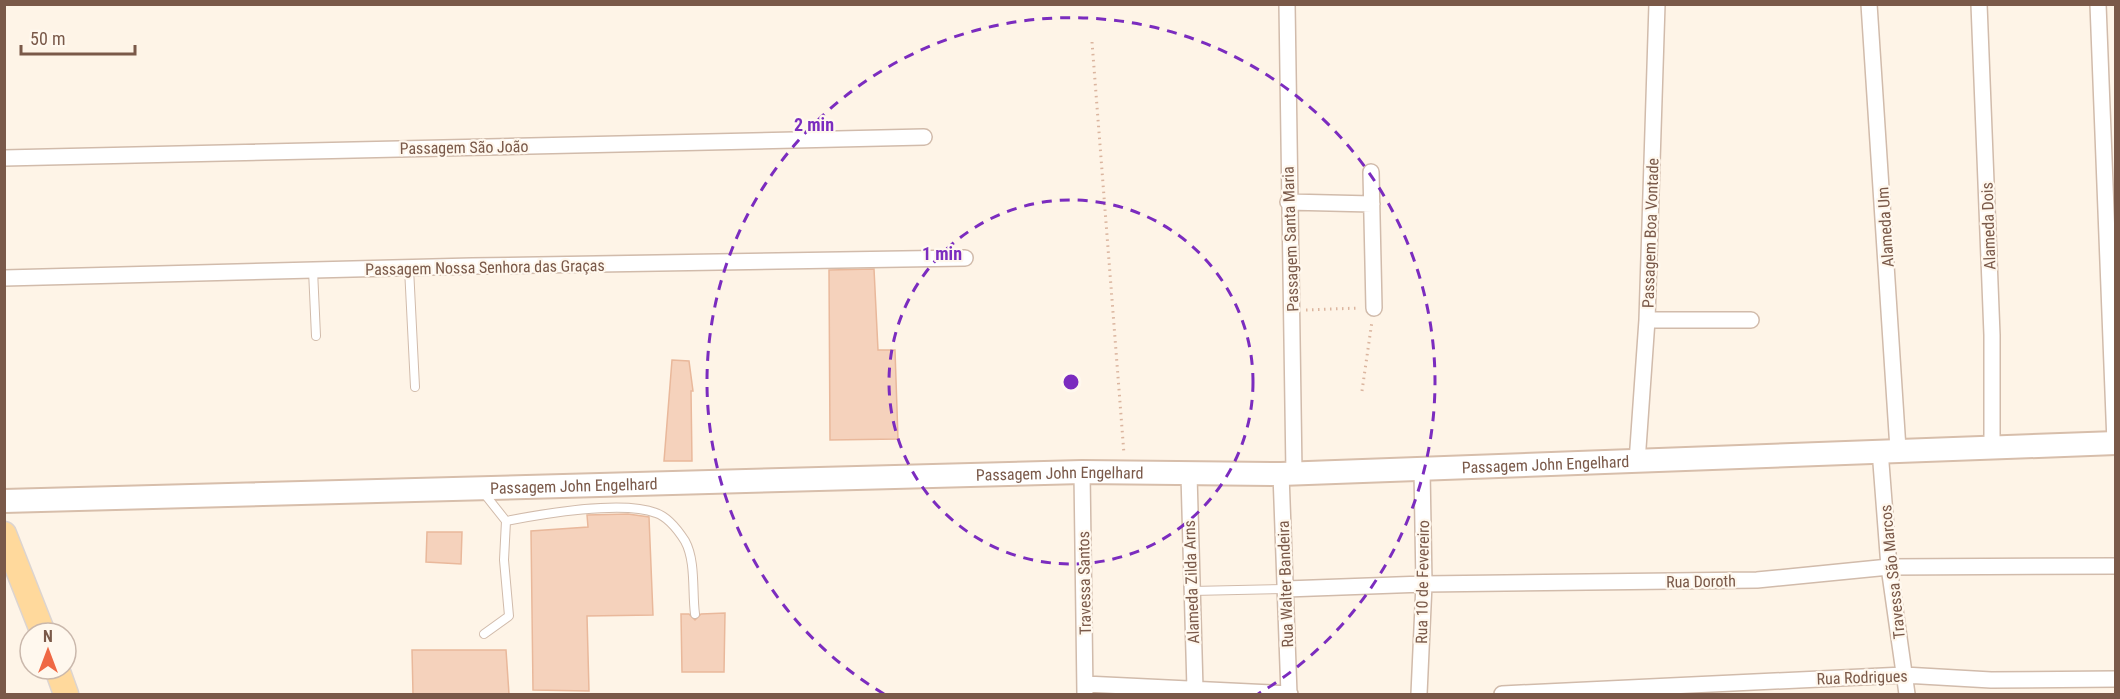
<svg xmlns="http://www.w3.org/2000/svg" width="2120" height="699" font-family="'Roboto Condensed',sans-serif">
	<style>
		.building { fill: #f5d2bc; stroke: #e9b89b; stroke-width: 1.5 }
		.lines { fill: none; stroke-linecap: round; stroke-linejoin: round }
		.service-casing { stroke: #d1bbab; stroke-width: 10 }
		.minor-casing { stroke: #d1bbab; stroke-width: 18 }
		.secondary-casing { stroke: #d7beab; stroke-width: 26 }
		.primary-casing { stroke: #dcd4d0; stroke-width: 27 }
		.path { stroke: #dbb59f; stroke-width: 3; stroke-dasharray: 1.5 4.5; stroke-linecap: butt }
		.service { stroke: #fff; stroke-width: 8 }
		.minor { stroke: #fff; stroke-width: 15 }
		.secondary { stroke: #fff; stroke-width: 22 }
		.primary { stroke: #ffd99c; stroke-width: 24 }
		.ring { fill: none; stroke: #7b2cbf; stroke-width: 3; stroke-dasharray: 10 8 }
		.labels { text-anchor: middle; stroke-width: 4.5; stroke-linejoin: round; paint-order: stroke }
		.street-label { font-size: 16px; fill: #7a5949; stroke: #fff8ee }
		.centre { fill: #7b2cbf; stroke: #fff8ee; stroke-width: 3 }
		.ring-label { font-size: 18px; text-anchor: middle; font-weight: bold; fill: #7b2cbf; stroke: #fff8ee; stroke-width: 4.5; stroke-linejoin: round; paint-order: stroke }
	</style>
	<rect width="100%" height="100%" fill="#fef4e7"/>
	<!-- building -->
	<path class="building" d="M874 269 878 350H895L898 439 830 440 829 270Z
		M672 360 689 361 693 391H691L692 461H664Z
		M628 514 649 517 653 615 587 616 589 691 533 690 531 531 588 527 587 515Z
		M427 532H462L461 564 426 562Z
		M725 613 724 672H682L681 614H689L695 620 701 614Z
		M412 650H506L509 694H413Z"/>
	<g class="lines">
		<defs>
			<path id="service" d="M409 268 415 387
				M313 270 316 336
				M483 492 506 521 504 560 509 616 484 634
				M506 521C542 514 623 500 656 513 668 517 678 530 685 541 696 561 692 592 695 614
				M1192 591 1286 589"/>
			<path id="minor" d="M1287 4 1294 473
				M1869 4 1898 449
				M1979 4 1992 335V447
				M2098 4 2115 443
				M4 158 924 137
				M1371 172 1374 308
				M1288 202 1372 204
				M4 278 472 266 965 258
				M1647 320H1751
				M1880 450 1889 567 1907 694
				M1637 462 1647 320 1657 4
				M1082 472 1085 694
				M1281 474 1289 694
				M1189 475 1195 689
				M1286 589 1424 584 1757 580 1889 567 2116 566
				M1085 684 1290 694
				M1419 694 1424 584 1422 469
				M1502 694 1904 675 1991 680 2116 679"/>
			<g id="secondary">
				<path id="s1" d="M4 501 1082 472 1281 474 2116 443"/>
			</g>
			<path id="primary" d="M4 534 43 633
				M57 669 66 694"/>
		</defs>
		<!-- service casing -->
		<use href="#service" class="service-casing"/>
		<!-- minor casing -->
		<use href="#minor" class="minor-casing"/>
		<!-- secondary casing -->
		<use href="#secondary" class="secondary-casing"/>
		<!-- primary casing -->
		<use href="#primary" class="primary-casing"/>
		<!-- path -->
		<path class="path" d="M1092 42 1124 454
			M1306 310 1359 308
			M1362 391 1372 321"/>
		<!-- service -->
		<use href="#service" class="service"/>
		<!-- minor -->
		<use href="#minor" class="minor"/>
		<!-- secondary -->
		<use href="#secondary" class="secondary"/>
		<!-- primary -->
		<use href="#primary" class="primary"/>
	</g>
	<!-- distance rings -->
	<g class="ring">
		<circle cx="1071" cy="382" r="182"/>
		<path d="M884 694A364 364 0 1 1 1258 694"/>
	</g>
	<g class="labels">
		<!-- street labels -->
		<g class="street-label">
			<text transform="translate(464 147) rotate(-1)" y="6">Passagem São João</text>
			<text transform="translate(1988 226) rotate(-92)" y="6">Alameda Dois</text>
			<text transform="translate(1885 227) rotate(-94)" y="6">Alameda Um</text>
			<text transform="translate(1650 233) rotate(-88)" y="6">Passagem Boa Vontade</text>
			<text transform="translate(1290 239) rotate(-92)" y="6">Passagem Santa Maria</text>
			<text transform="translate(485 267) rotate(-1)" y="6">Passagem Nossa Senhora das Graças</text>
			<text dy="6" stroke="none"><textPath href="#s1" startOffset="1542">Passagem John Engelhard</textPath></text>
			<text dy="6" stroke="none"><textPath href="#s1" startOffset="1056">Passagem John Engelhard</textPath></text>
			<text dy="6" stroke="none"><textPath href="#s1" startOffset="570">Passagem John Engelhard</textPath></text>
			<text transform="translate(1892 572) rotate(-96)" y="6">Travessa São Marcos</text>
			<text transform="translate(1701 581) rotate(-1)" y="6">Rua Doroth</text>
			<text transform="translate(1191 582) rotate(-92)" y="6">Alameda Zilda Arns</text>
			<text transform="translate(1422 582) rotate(-89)" y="6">Rua 10 de Fevereiro</text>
			<text transform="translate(1084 583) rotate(-91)" y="6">Travessa Santos</text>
			<text transform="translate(1285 584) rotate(-92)" y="6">Rua Walter Bandeira</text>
			<text transform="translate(1862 677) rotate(-2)" y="6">Rua Rodrigues</text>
		</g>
	</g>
	<circle cx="1071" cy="382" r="9" class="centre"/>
	<g class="ring-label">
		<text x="814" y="131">2 min</text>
		<text x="942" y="260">1 min</text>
	</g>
	<!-- border -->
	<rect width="2120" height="699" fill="none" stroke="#7a5949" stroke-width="12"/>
	<!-- north arrow -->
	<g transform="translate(48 651)"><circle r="28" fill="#fff8ee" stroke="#cab8ac" stroke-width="1.5"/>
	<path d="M0-4.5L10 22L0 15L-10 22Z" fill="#ef6844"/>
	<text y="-9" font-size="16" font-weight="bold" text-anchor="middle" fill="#7a5949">N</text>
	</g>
	<!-- scale -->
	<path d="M21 45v9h114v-9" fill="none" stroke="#7a5949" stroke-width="3"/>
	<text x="30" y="45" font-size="18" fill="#7a5949" stroke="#fff8ee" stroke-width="4.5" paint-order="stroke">50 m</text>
</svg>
